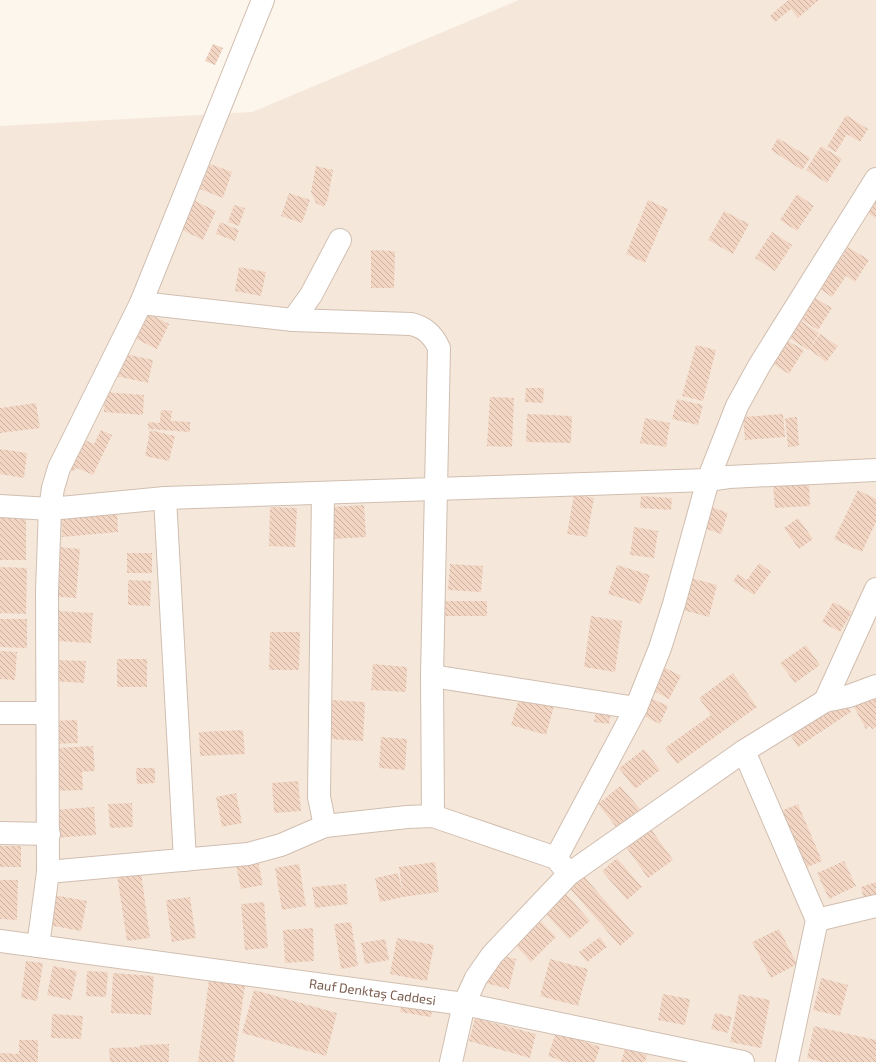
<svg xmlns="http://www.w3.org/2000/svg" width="876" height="1062" font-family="'Exo 2',sans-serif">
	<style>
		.residential { fill: #f5e8da }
		.building { fill: url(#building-back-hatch) }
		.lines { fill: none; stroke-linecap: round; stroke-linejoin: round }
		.minor-casing { stroke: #d1beb0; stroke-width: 24 }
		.minor { stroke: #fff; stroke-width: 22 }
		.labels { text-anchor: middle; stroke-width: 3; stroke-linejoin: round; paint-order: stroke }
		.street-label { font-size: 13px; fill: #7a5c4d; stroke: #fffaf3 }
	</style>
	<defs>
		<pattern id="building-back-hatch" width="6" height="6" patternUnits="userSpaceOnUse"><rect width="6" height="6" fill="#f3d5c3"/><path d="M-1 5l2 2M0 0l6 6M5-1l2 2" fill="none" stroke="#cab0a1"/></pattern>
	</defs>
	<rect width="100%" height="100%" fill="#fdf6ec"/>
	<!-- residential -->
	<path class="residential" d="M519 0H876V1062H0V126L252 112Z"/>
	<!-- building -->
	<path class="building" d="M788 0H819L798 18 791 9 775 22 770 16Z
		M213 44 223 48 215 65 205 61Z
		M846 115 868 129 860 142 847 134 836 152 827 147Z
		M778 138 810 158 802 170 771 150Z
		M821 146 842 159 827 183 806 170Z
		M210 164 232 172 223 198 200 189Z
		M316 166 333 170 328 198 324 207 316 203 311 192Z
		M876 183V218L864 211Z
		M289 193 310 200 302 223 281 216Z
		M797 194 814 206 797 231 780 220Z
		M189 198 216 211 203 240 176 227Z
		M648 200 668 209 645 263 626 254Z
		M234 205 245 208 239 226 228 222Z
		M724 211 749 224 733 254 708 240Z
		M220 222 239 230 235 241 216 234Z
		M772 232 792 245 775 271 755 258Z
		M848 247 869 260 855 282 846 276 832 297 820 289Z
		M371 250 395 251 394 288H371Z
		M239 267 266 272 261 296 235 291Z
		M812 296 832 308 818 330 798 318Z
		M142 310 169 324 157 349 130 336Z
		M796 318 819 333 810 348 820 334 838 346 826 362 809 349 808 350 785 335Z
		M783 338 804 350 789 374 769 361Z
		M696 345 716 350 703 401 682 396Z
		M121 353 153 360 148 383 116 376Z
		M526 388H544L543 403 525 402Z
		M105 392 144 395 143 415 104 412Z
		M490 397 514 398 512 447 487 446Z
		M677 399 703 405 698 425 672 419Z
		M36 403 40 428 0 433V408Z
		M161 410 172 411 171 421 190 422V432L148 429V422L160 423Z
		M527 414 572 416 571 443 526 442Z
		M783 414 785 437 745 440 743 417Z
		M797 417 799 446 788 447 785 418Z
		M645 418 670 423 666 447 640 443Z
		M101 430 112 435 93 475 77 468 73 471 64 470 82 439 94 444Z
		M150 430 175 436 169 461 145 456Z
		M0 449 27 453 24 478 0 474Z
		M809 484 810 506 775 508 773 486Z
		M858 490 876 499V522L862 552 834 539Z
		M574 494 594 498 587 537 567 534Z
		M641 496 672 498 671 510 640 508Z
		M364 505 366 537 334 539 332 507Z
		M709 506 728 513 721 534 701 527Z
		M270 507 297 508 295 547 269 546Z
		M117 510 118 532 62 537 61 515Z
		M0 516H26V560H0Z
		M798 518 813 539 799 549 784 528Z
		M634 527 658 531 654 558 630 555Z
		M58 547 80 549 76 598 48 596Z
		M127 553H152V573H127Z
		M759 563 771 572 754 595 733 581 738 574 747 580Z
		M450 564 483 566 481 592 448 590Z
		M617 565 650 575 641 604 608 594Z
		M0 567 27 568 26 614 0 613Z
		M683 576 717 585 709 617 675 608Z
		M128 580 151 581 150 606 128 605Z
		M437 601H487V616H437Z
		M833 602 852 612 840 632 822 622Z
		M58 611 93 613 91 643 56 641Z
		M591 616 622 621 615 672 584 667Z
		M0 619H27V648L0 647Z
		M270 632H300L299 670H269Z
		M806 645 820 665 795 683 780 663Z
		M0 651 17 652 15 680 0 679Z
		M117 659H147V687H117Z
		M52 660 86 661 84 683 51 681Z
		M373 664 407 667 406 692 371 690Z
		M658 664 681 676 669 699 646 687Z
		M733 673 757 707 677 764 665 748 711 715 699 698Z
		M521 692 555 702 546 735 511 725Z
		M876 694V727L872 729 870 726 866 729 854 707Z
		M644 695 668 706 660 724 636 712Z
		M331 700 365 702 363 741 329 739Z
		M845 701 851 712 798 747 791 736Z
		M596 710 611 713 609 724 594 722Z
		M77 720 78 743 53 744 52 721Z
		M243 730 245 754 200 756 199 732Z
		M381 737 407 739 405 770 379 768Z
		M93 746 95 771 82 772 83 790 57 791 55 748Z
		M644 749 660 770 635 789 619 768Z
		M136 768H155V783L137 784Z
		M298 781 301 811 274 813 272 783Z
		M620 786 640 809 617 828 598 804Z
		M236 793 242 823 222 827 216 797Z
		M132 803 133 827 110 828 108 804Z
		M798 804 822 861 805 868 781 811Z
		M94 807 96 835 54 838 52 810Z
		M651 829 673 860 648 878 626 847Z
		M0 846H21V867H0Z
		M257 856 263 885 241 889 235 861Z
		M617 858 642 887 627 900 602 871Z
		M844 861 856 886 829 899 817 873Z
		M435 862 439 892 403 897 380 902 375 878 398 873 403 894 399 867Z
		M299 864 306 906 282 910 275 868Z
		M141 872 150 938 127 941 117 875Z
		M582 874 634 934 620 946 568 886Z
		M0 880H18L17 920 0 919Z
		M876 882V895L864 899 861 887Z
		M346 884 348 904 315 908 312 887Z
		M48 894 87 901 81 931 43 924Z
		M566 894 590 921 569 939 545 913Z
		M190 897 196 938 172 942 166 900Z
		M264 902 268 948 245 950 241 904Z
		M535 916 556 937 531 962 511 940Z
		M351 922 358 966 341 969 334 924Z
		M313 928 314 961 285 963 283 930Z
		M779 929 797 964 771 978 752 942Z
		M600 937 607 947 587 962 579 952Z
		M397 938 434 945 427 981 390 974Z
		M385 939 389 960 365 964 361 943Z
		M494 954 516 959 509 989 478 981Z
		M550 959 588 969 578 1006 540 996Z
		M26 961 43 963 37 1001 21 998Z
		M53 966 77 971 71 1000 47 995Z
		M87 971 108 972 106 997 86 996Z
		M113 973 154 976 151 1015 111 1013Z
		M821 978 848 985 840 1016 813 1010Z
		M209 980 245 985 234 1062H198Z
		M254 990 337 1013 326 1056 242 1033Z
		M663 994 690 999 685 1025 658 1020Z
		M739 994 770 1000 761 1048 730 1042Z
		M402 999 433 1003 431 1017 400 1012Z
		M715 1013 732 1017 728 1033 711 1029Z
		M52 1014 83 1016 81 1039 51 1038Z
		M475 1018 536 1034 530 1058 469 1041Z
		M814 1026 876 1040V1062H822L807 1058Z
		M556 1032 600 1047 595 1062H565L548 1056Z
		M19 1040H38V1062H0V1053L19 1054Z
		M169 1044V1062H110L109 1048 140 1047V1045Z
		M625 1049 647 1055 645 1062H621Z"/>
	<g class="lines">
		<defs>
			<g id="minor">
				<path d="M141 303 293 320 411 324C425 327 433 335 439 348L432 676 433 816"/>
				<path d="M293 320 311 295 340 240"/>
				<path d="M323 493 319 797 325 826"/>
				<path d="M165 498 185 860"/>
				<path d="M0 506 50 509 165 498 708 480 729 477 876 470"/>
				<path d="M432 676 636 708"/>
				<path d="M825 701 876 589"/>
				<path d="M0 713H47"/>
				<path d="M744 751 817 920 787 1062"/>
				<path d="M0 833 49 834"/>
				<path d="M556 858 636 708 660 648 674 604 708 480 737 406 759 366 876 179"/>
				<path d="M48 872 248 854 281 845 325 826 407 817 433 816 556 858 565 869"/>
				<path d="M817 920 876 906"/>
				<path id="s1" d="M0 941 464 1004 743 1062"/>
				<path d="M38 946 48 872 47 591 50 509 53 488 59 468 141 303 263 0"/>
				<path d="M451 1062 464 1004 476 978 492 955 569 874 744 751 825 701 849 696 876 686"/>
			</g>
		</defs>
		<!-- minor casing -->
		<use href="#minor" class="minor-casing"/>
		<!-- minor -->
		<use href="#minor" class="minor"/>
	</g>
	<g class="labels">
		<!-- street labels -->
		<g class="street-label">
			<text dy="5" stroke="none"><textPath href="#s1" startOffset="376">Rauf Denktaş Caddesi</textPath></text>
		</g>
	</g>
</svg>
